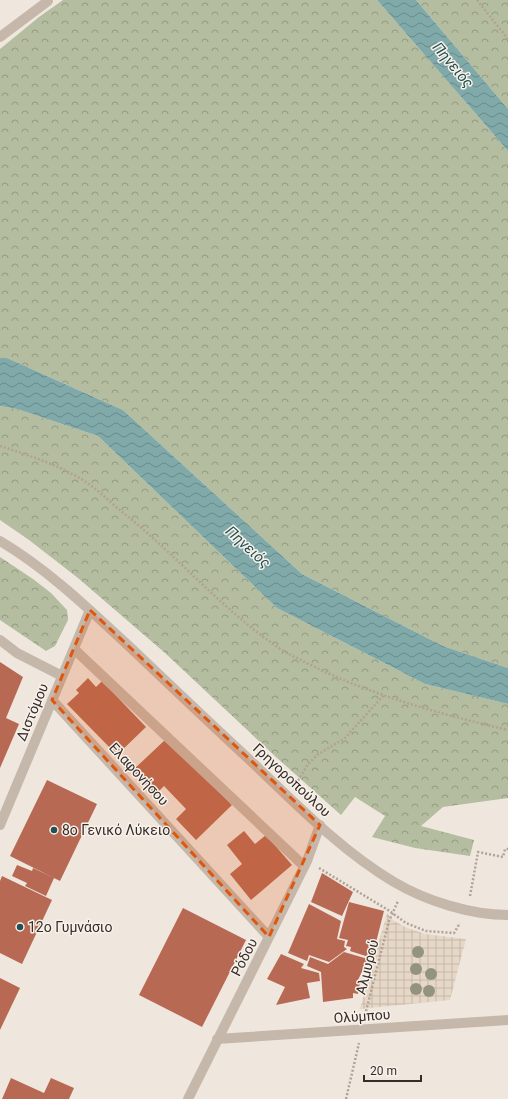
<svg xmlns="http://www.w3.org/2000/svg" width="508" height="1099" font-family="Roboto,sans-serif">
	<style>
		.park { fill: url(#park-crowns) }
		.plaza { fill: url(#plaza-grid) }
		.water { fill: url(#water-waves) }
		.building { fill: #b86953 }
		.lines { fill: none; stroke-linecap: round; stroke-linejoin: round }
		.path { stroke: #b2a195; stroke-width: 2.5; stroke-dasharray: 2 2; stroke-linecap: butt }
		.minor { stroke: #c6b7ab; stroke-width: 10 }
		.tree { fill: #92947e }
		.marked { fill: #df570d; fill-opacity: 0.2; stroke: #df570d; stroke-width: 3; stroke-dasharray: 8 5; stroke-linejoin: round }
		.poi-dot { fill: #235052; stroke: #f8f1ea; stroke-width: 1.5 }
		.labels { text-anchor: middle; stroke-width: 3; stroke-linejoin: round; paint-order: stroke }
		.street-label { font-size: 14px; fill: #352d29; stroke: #f8f1ea }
		.poi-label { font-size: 14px; fill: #352d29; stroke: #f8f1ea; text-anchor: start }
		.water-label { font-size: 15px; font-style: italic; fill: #235052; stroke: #f8f1ea }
	</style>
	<defs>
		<pattern id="park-crowns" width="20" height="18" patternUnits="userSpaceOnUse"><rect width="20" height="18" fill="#b4bd9f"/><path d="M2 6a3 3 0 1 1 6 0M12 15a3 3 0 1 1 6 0" fill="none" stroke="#939a82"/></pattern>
		<pattern id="plaza-grid" width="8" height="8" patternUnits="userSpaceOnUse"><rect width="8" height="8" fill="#e6d7c6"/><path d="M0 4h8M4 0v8" fill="none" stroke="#c6b9aa"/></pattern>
		<pattern id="water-waves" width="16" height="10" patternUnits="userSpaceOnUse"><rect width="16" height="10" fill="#80a9a9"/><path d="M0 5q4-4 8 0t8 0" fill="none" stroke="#6a8a8a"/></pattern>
	</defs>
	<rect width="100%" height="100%" fill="#efe7de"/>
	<!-- park -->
	<path class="park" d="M63 0H377L508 151V668L443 646 302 574 123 410 7 358H0V49L39 17Z
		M416 0H508V109Z
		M0 406 17 409 98 436 277 608 425 684 508 704V798L443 807 421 826 474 840 470 856 415 848 372 837 385 816 355 797 341 815 276 757 165 653 78 578 29 540 0 520Z
		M0 557 33 579 51 593 67 610 68 620 55 646 46 651 0 620Z"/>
	<!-- plaza -->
	<path class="plaza" d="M387 913 393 920 405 927 425 934 466 939 450 1000 360 1009Z"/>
	<!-- water -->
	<path class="water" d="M377 0H416L508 109V151Z
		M0 358H7L123 410 302 574 443 646 508 668V704L425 684 277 608 98 436 17 409 0 406Z"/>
	<!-- building -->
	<path class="building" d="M0 662 23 677 6 718 19 724 0 768Z
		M88 678 96 687 102 681 146 727 117 755 67 704 79 693 76 690Z
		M166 739 232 805 196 840 176 819 186 809 164 786 155 795 132 771Z
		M47 780 97 804 60 881 10 856Z
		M244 831 255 844 266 835 292 865 251 900 230 874 242 864 227 845Z
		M17 865 32 871 33 868 54 878 46 896 25 886 27 883 12 876Z
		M322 873 353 892 342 916 311 902Z
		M2 876 52 900 22 964 0 953V881Z
		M349 902 384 911 372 958 350 951 351 947 346 946 348 940 339 938Z
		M309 904 341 921 337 939 345 941 344 947 347 949 329 962 309 955 307 961 288 953Z
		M183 908 246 940 202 1027 139 995Z
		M344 952 368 959 358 980 360 982 358 994 353 993V998L323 1002 321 972 307 966 310 957 328 964Z
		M281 954 304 964 301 968 319 973 320 981 307 983 310 998 276 1005 285 987 267 979Z
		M0 978 20 988 0 1030Z
		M11 1078 44 1093 51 1078 74 1088 69 1099H2Z"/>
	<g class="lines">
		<!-- path -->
		<path class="path" d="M477 0 508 39
			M0 446C28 455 56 464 81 479 95 487 108 500 121 511 174 553 218 605 273 644 287 654 303 661 319 669 378 697 444 715 508 730
			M296 784 308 764 317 755 345 738 384 695
			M319 868 388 910 406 923 426 931 454 933 460 923
			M470 896 478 852 503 857 505 849H508
			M365 1015 389 921 398 901
			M346 1099 359 1043"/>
		<!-- minor -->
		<path class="minor" d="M0 37 48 1
			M0 541C49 570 91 611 132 649 173 688 213 726 254 764 297 805 343 852 394 882 426 901 471 915 508 915
			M0 640 17 653 62 676
			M74 649 304 866
			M52 700 269 937
			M0 825 90 610
			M217 1039 508 1020
			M188 1099 307 861 320 825"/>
	</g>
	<!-- trees -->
	<g class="tree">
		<circle cx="418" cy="952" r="6"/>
		<circle cx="416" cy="969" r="6"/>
		<circle cx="431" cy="974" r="6"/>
		<circle cx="416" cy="989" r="6"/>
		<circle cx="429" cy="991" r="6"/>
	</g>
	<!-- marked area -->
	<path class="marked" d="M90 610 320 825 269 937 52 700Z"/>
	<!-- markers -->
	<g class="poi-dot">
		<circle cx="54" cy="830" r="4"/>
		<circle cx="20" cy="927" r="4"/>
	</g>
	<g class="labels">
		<!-- street labels -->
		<g class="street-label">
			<text transform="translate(32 712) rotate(-67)" y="5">Διστόμου</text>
			<text transform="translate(139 774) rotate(47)" y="5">Ελαφονήσου</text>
			<text transform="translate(292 780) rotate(43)" y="5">Γρηγοροπούλου</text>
			<text transform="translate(244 957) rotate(-63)" y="5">Ρόδου</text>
			<text transform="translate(367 967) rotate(-76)" y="5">Αλμυρού</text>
			<text transform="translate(362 1016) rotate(-4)" y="5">Ολύμπου</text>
		</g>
		<!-- poi labels -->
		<g class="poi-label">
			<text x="62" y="835">8ο Γενικό Λύκειο</text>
			<text x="28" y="932">12ο Γυμνάσιο</text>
		</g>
		<!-- water labels -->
		<g class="water-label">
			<text transform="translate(453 65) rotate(50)" y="5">Πηνειός</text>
			<text transform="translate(248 547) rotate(42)" y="5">Πηνειός</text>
		</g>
	</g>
	<!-- scale -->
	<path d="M364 1075v6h57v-6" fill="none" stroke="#352d29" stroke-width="2"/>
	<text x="370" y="1075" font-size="12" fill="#352d29" stroke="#f8f1ea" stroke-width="3" paint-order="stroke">20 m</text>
</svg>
